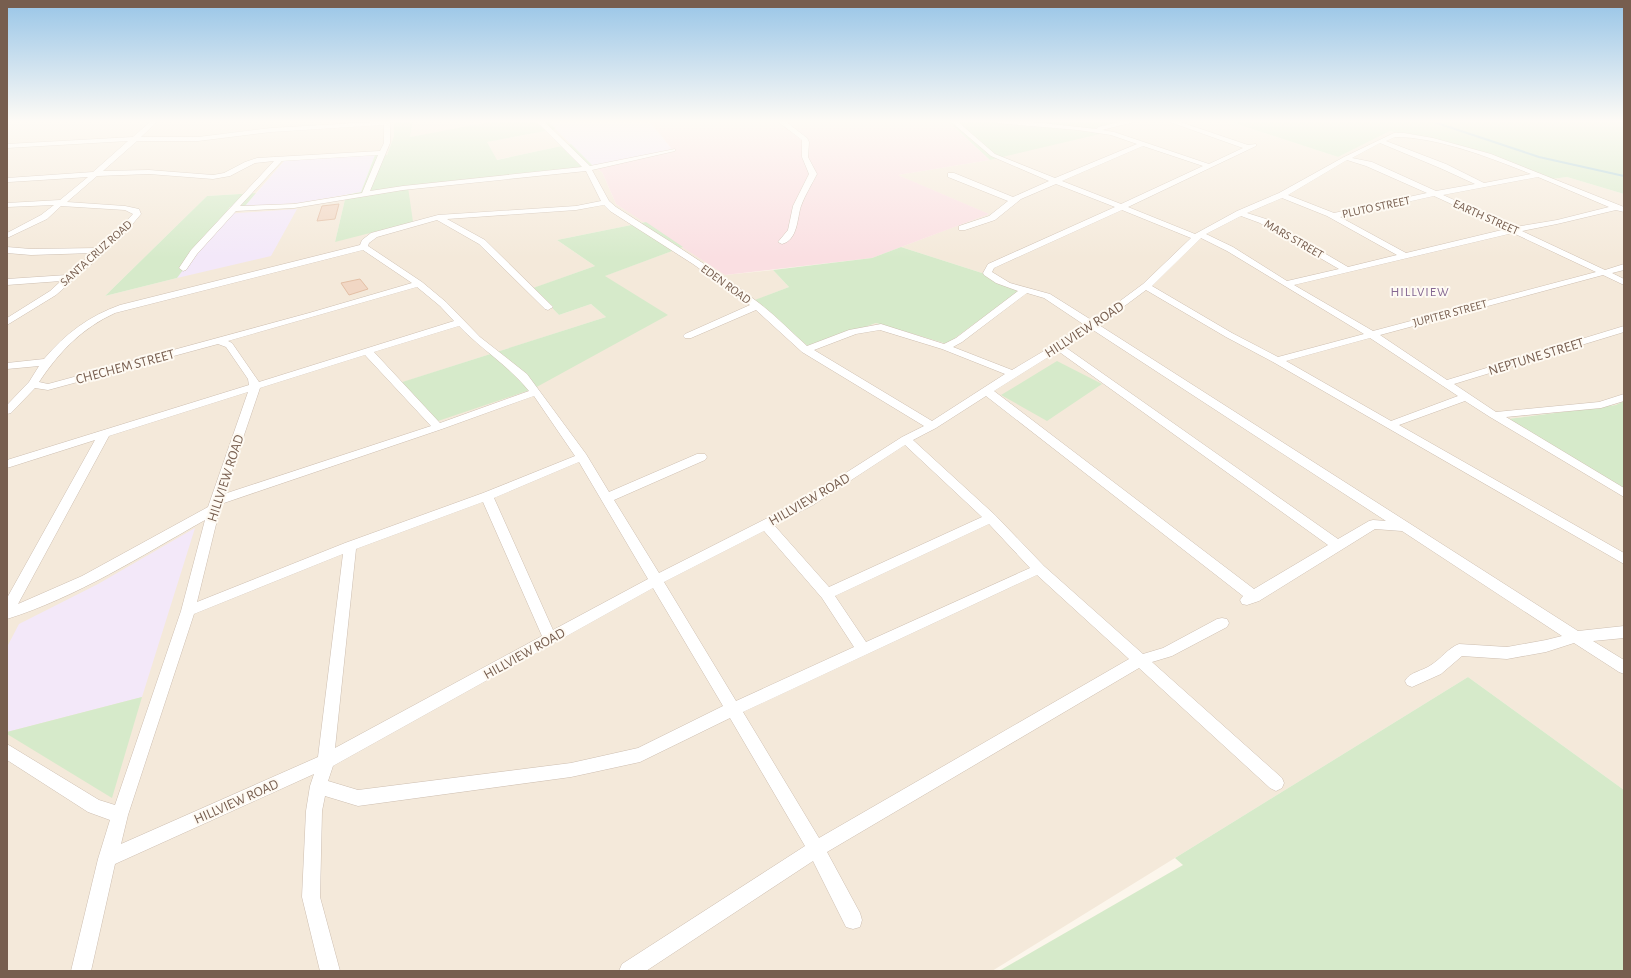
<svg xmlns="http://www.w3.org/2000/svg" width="1631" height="978" font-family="'Alegreya Sans',sans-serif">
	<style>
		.residential { fill: #f4e9da }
		.education { fill: #f3e8f9 }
		.medical { fill: #fadfe2 }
		.green { fill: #d6eaca }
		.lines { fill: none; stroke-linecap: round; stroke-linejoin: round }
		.stream { stroke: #a7ced7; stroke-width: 2 }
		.building { fill: #f1d7c4; stroke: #e3bfa5 }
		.minor-casing { stroke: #cebfb1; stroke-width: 1 }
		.minor { fill: #fff; fill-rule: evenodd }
		.labels { text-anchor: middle; stroke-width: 4; stroke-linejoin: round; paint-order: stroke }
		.far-street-label { font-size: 12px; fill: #775e4f; stroke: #fefaf3 }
		.far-neighbourhood-label { font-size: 13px; letter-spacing: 1px; fill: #856792; stroke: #fefaf3 }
		.street-label { font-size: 14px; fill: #775e4f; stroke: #fefaf3 }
	</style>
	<rect width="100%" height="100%" fill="#fcf6ec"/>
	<!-- residential -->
	<path class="residential" d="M7 121H394V136L387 155 285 160 256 193 207 196 105 296 177 278 231 207 299 203 346 195 335 242 408 187 594 167 602 172 616 204 646 222 557 240 595 266 534 288 559 315 591 304 606 317 397 384 667 315 604 276 683 247 725 275 773 270 789 287 753 301 809 347 876 323 947 344 1019 290 982 273 901 247 988 214 897 175 990 160 1088 129 1130 121H1228L1338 157 1390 131 1455 145 1552 179 1567 177 1624 194V401L1616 405 1509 419 1624 490V790L1468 677 992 971H7Z
		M413 121H495L496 122 410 137Z
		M556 129 571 144 496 160 486 142Z"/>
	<!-- education -->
	<path class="education" d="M547 121H649L672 149 594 167Z
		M375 155 361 192 299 203 245 206 285 160Z
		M297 209 271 256 177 278 225 214Z
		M195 528 142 697 7 732V647L19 624 98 584Z"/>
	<!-- medical -->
	<path class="medical" d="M649 121H948L990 160 898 175 989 214 872 258 725 275 616 204 602 172 594 167 672 149Z"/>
	<!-- green -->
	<path class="green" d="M394 121H413L410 137 495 121H547L556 129 487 142 497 160 571 144 594 167 408 187 413 222 335 242 346 195 361 192 375 155H387L394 136Z
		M948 121H1130L1089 129 1104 133 990 160Z
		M1228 121H1624V194L1567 177 1552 179 1455 145 1390 131 1338 157Z
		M256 193 245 206 230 207 177 278 105 296 207 196Z
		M646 222 683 247 605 276 668 315 533 389 435 422 396 384 606 317 591 304 559 315 533 288 595 266 557 240Z
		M901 247 982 273 1020 290 947 344 876 323 809 347 752 301 789 287 773 270 872 258Z
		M1057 361 1102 384 1047 421 1001 395Z
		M1624 401V490L1508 419 1616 405Z
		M1468 677 1624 790V971H999L1183 865 1175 858Z
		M142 697 112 798 7 734V732Z"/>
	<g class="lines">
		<!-- stream -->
		<path class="stream" d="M1431 121 1539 157 1624 176"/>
	</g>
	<!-- building -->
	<path class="building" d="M339 204 335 219 317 221 322 206Z
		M360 279 368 289 349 295 341 283Z"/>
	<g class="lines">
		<defs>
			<path id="minor" d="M151 121H158L141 137H198L271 128 390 121V143L370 191 403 186 582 167 536 121H543L553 130 590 166 675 149V151L592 170 609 201 616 207C664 238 713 268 759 303 776 316 791 332 807 346L849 330 881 324 944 344 956 338 1018 291 996 283 984 275 983 273 988 264 1115 207 1056 184 1021 199 995 220 965 230H959V226L989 216 1008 201 948 177V173H954L1013 197 1049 181 991 156 950 121H957L995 154 1055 178 1137 144 1111 135 1078 130 997 123 994 121H1023L1097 129 1098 127 1124 121H1138L1102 130 1114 132 1209 164 1243 148 1167 121H1177L1248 145 1256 144V146L1128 207 1195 234 1237 211 1279 193 1344 157 1394 133H1404L1433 138 1491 154 1624 207V212L1616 210 1557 224 1522 231 1605 270 1624 264V270L1612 273 1624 279V285L1603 275 1380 335 1447 380 1624 326V332L1454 384 1496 412 1599 402 1624 394V401L1601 408 1506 417 1624 488V497L1490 417 1465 401 1399 425 1624 553V564L1273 362 1226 337 1146 290 1099 325 1578 631 1624 626V638L1593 641 1624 660V674L1619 672 1574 643 1546 652 1507 659 1462 656 1441 674 1412 687 1407 685 1405 681C1409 672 1423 671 1431 665 1441 659 1448 648 1459 644L1507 647 1546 640 1562 636 1402 531 1375 529 1259 601 1247 605 1242 604 1240 600 1243 596 986 396 936 428 913 440 995 515 1044 566 1143 654 1163 648 1217 619 1222 618 1227 619 1229 623 1227 627 1172 656 1152 662 1282 778 1284 783 1282 788 1276 791 1270 788 1139 668 827 852 860 913 862 920 860 927 853 929 846 927 813 861 646 971H619L622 964 805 846 730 718 640 762 571 777 358 806 325 796 322 811 320 897 340 971H320L302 897 306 811 310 786 314 774 115 864 91 971H71L98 859 110 820 88 812 7 760V744L99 800 115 805 181 611 205 520C141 556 77 597 7 619V598L95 440 7 468V460L249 385 248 379 226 347 218 344 48 390 35 388 11 413 7 414V405L29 382 39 366 7 369V363L44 359C65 334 89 316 120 305L360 245 362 240 371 233 438 215 576 206 601 201 586 171 403 190 294 208 236 211 197 254 186 270 183 271 179 268 191 250 274 161 255 163 230 176 213 179 149 174 97 176 67 202 125 206 139 209 141 214 125 233 105 252 56 295 7 325V318L50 291 61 281 7 285V279L67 275 93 253 31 255 7 253V247L31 249 99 248 119 229 133 214 125 210 61 206 47 219 7 238V233L41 215 54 205 7 207V203L60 200 88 177 9 182H7V178L93 172 128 141 7 148V144L133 137ZM384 125V143L380 151 257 158 245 162 224 173 213 175 149 170 103 171 137 141H198L271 132ZM1395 137C1438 137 1491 158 1531 174L1484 183 1446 164 1386 141ZM1380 143 1440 168 1475 184 1436 191 1372 162 1352 158ZM1143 146 1203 166 1121 204 1062 181ZM378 155 362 193 294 204 240 206 282 161ZM1347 160 1366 166 1427 193 1334 213 1288 195ZM1538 177 1609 207 1557 220 1515 227 1443 195ZM1434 196 1506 229 1406 253 1340 217ZM1282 198 1327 216 1397 255 1348 267 1266 219 1247 213ZM604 205 610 211 693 264 750 305 685 334 683 336 685 338H691L756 310 802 352 924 426 902 437 805 499 659 573 614 500 705 460 707 457 705 454H697L609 492 586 454 527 374 480 337 446 302 422 282 368 246 369 243 377 237 437 220 479 244 545 309 548 310 553 307 551 305 485 240 447 219 576 210ZM1122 210 1191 238 1143 284 1093 321 1050 294 1010 283 992 272 994 268ZM1241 216 1260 223 1339 269 1287 281 1233 247 1206 234ZM1513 233 1596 272 1373 331 1294 285ZM1201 238 1227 251 1364 334 1278 357 1232 333 1152 286ZM363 250 412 283 309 313 48 384 39 382C59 352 82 328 115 313ZM417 287 440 306 454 321 259 382 232 343 228 341ZM1027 293 1044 298 1086 326 1012 370 953 347 962 342ZM459 326C481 349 509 366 529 391L440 423 374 352ZM880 330 942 349 1005 374 932 421 814 350 856 334ZM1093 330 1386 521 1373 520 1369 521 1338 539 1065 347ZM1370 338 1458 396 1391 421 1286 361ZM1058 351 1328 545 1254 589 994 391ZM365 355 431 426 224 494 260 388ZM248 392 208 507 82 576 18 604 109 436ZM534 396 575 456 483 493 345 543 197 602 221 504 442 429ZM905 445 982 517 829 587 774 525 813 505ZM579 462 648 579 553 630 494 498ZM483 502 542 636 335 748 356 549ZM989 524 1030 568 866 642 835 596ZM764 531 822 598 854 647 736 701 664 582ZM343 554 318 757 121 844 128 815 194 614ZM1037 575 1129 659 819 838 743 712ZM653 588 723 706 638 748 571 763 358 790 328 781 333 766Z
				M777 121H785L807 138 809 142 808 157 817 174C812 184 805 195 801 206 797 218 798 240 782 244L778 242 788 230 793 206 809 174 802 157V140Z"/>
		</defs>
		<!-- minor casing -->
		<use href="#minor" class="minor-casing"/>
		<!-- minor -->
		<use href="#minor" class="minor"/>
	</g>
	<!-- sky -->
	<linearGradient id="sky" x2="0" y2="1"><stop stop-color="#98c5e7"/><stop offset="0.47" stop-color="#fefbf6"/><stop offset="1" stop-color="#fefbf6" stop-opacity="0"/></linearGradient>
	<rect width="1631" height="258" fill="url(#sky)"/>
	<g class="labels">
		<!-- far-street labels -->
		<g class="far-street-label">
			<text transform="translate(1376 207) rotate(-12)" y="4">PLUTO STREET</text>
			<text transform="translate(1486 217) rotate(24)" y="4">EARTH STREET</text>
			<text transform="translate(1294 239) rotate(30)" y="4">MARS STREET</text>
			<text transform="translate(96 253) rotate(-42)" y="4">SANTA CRUZ ROAD</text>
			<text transform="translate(726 284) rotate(36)" y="4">EDEN ROAD</text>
			<text transform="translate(1450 313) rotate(-15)" y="4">JUPITER STREET</text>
		</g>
		<!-- far-neighbourhood labels -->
		<g class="far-neighbourhood-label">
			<text x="1420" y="296">HILLVIEW</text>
		</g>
		<!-- street labels -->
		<g class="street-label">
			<text transform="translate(1084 329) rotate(-33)" y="5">HILLVIEW ROAD</text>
			<text transform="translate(1536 356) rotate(-17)" y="5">NEPTUNE STREET</text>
			<text transform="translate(125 366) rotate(-15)" y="5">CHECHEM STREET</text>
			<text transform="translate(225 478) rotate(-72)" y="5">HILLVIEW ROAD</text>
			<text transform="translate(809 499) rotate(-30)" y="5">HILLVIEW ROAD</text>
			<text transform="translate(524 653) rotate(-29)" y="5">HILLVIEW ROAD</text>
			<text transform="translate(236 801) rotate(-24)" y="5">HILLVIEW ROAD</text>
		</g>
	</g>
	<!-- border -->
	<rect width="1631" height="978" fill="none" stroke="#775e4f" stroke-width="16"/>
</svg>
